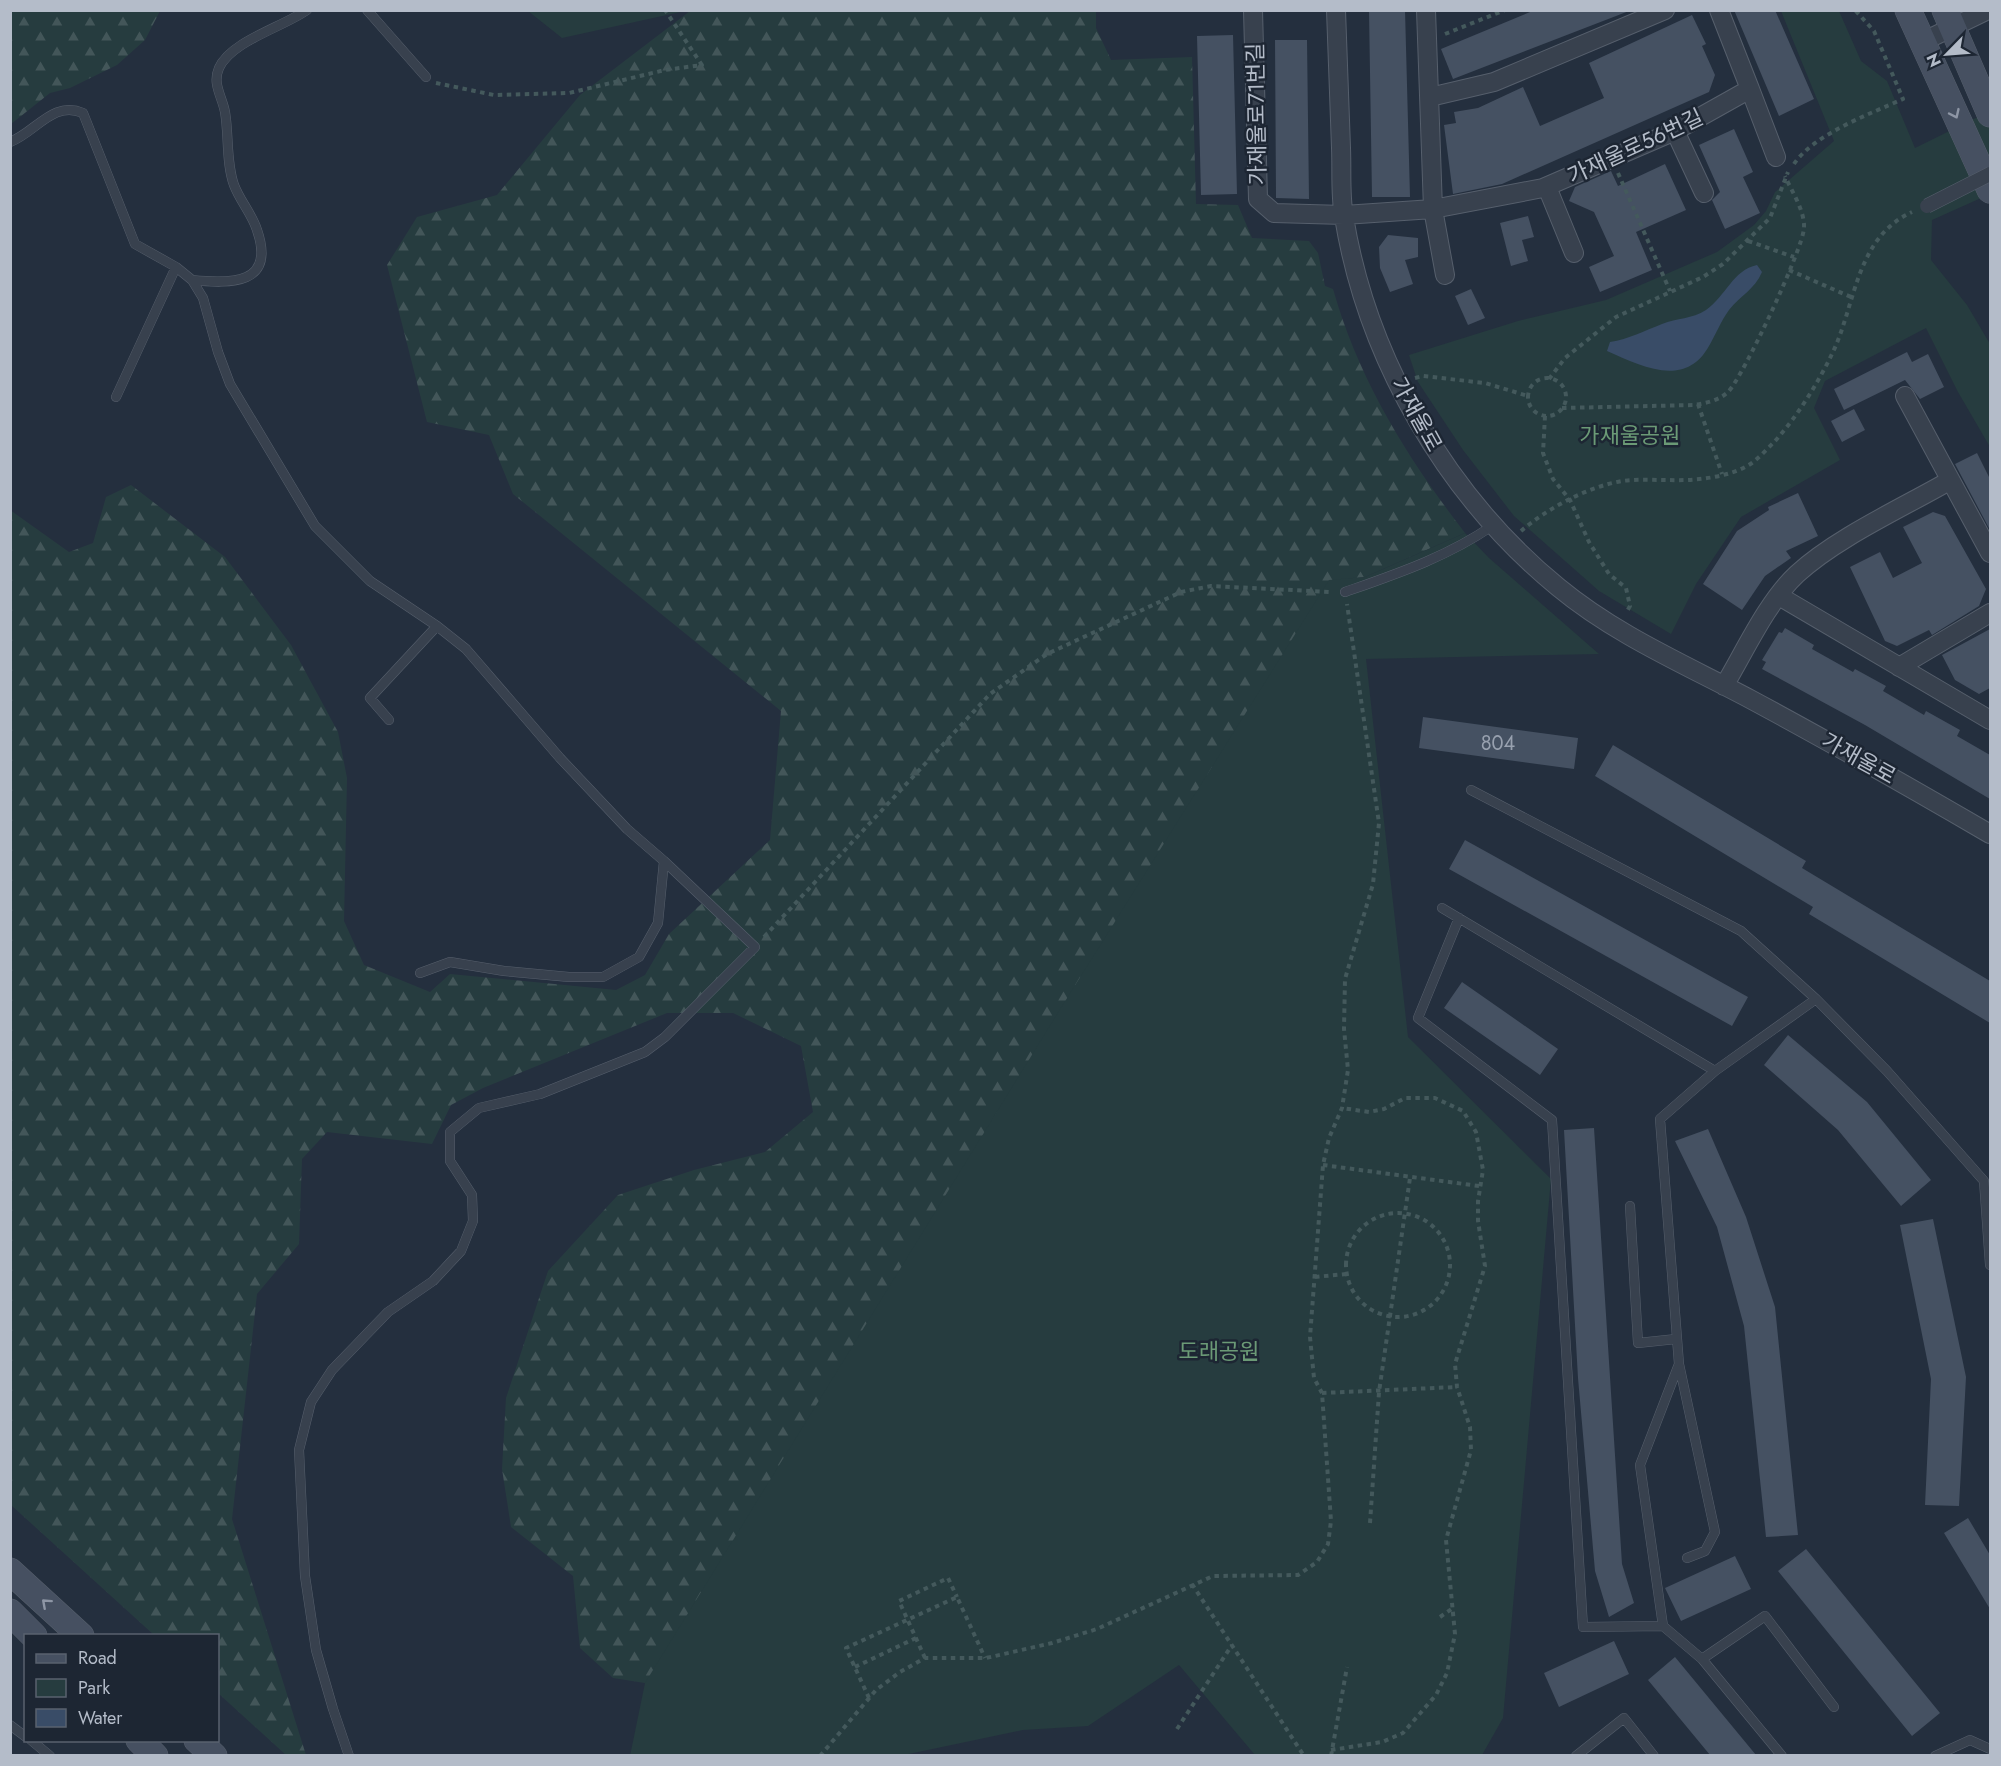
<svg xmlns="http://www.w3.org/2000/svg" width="2001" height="1766" font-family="Jost,'Noto Sans KR',sans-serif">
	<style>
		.forest { fill: url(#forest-firs) }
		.park { fill: #263c3f }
		.water { fill: #394c67 }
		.building { fill: #455162 }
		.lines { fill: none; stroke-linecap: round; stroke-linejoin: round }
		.service-casing { stroke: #565f6c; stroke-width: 10 }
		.minor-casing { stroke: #565f6c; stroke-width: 20 }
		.secondary-casing { stroke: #565f6c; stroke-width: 27 }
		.path { stroke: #44595c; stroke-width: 4; stroke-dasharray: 4.5 4.5; stroke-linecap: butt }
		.service { stroke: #38414e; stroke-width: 9 }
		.minor { stroke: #38414e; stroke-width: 18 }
		.secondary { stroke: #465061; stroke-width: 26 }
		.pedestrian-bridge-casing { stroke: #565f6c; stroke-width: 15; stroke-linecap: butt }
		.pedestrian-bridge { stroke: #38414e; stroke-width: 14 }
		.oneway { stroke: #8e96a5 }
		.labels { text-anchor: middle; stroke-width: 5; stroke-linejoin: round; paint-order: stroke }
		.number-label { font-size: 20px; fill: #98a1af }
		.street-label { font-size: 22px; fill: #b4bcc9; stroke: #1d2633 }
		.park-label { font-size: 22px; fill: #6b9a76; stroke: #1d2633 }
	</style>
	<defs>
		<pattern id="forest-firs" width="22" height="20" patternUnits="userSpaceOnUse" patternTransform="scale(1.5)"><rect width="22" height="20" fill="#263c3f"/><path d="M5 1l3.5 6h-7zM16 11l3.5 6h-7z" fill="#435659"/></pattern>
	</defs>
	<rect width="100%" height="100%" fill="#242f3e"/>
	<!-- forest -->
	<path class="forest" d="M11 10H160V11L145 40 117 65 70 88 50 93 11 124Z
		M690 11H1096V28L1111 60 1192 57 1196 204 1238 205 1252 238 1309 241 1318 253 1325 286 1333 289C1359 381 1408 459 1465 533L1365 577 1329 581 687 1670 645 1683 613 1678 580 1648 573 1576 511 1527 502 1469 506 1398 548 1271 618 1195 694 1170 765 1152 813 1112 801 1046 733 1013H667L483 1088 451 1105 432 1144 327 1132 302 1159 299 1244 257 1294 232 1519 306 1755H286L218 1693V1636L154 1635 11 1505 10 510 69 552 93 543 106 497 131 485 225 557 291 645 338 732 347 778 344 921 364 965 430 992 450 974 616 990 645 975 669 934 770 840 781 711 513 494 489 435 427 422 387 265 417 217 497 195 580 95Z"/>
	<!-- park -->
	<path class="park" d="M528 11H685L562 38Z
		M1781 11H1839L1861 61 1887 81 1915 148 1990 111V194L1932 220 1931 260 1967 305 1990 344V447L1958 392 1926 328 1825 381 1814 408 1840 460 1741 517 1696 584 1671 634 1599 591 1514 516 1463 450 1418 382 1409 355 1518 321 1606 300 1717 252 1754 225 1766 211 1775 192 1834 141Z
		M1465 533 1489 558 1599 654 1366 659 1408 1037 1551 1179 1503 1718 1482 1755H1255L1179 1665 1088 1726 1023 1730 904 1755 630 1756 645 1683 1059 1011 1329 580 1365 577Z"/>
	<!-- water -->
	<path class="water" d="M1757 265 1762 272C1755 289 1740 296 1729 310 1721 321 1716 334 1709 346 1685 389 1641 366 1607 351L1610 342C1629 339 1644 331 1662 324 1677 318 1692 319 1706 310 1726 296 1733 270 1757 265Z"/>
	<!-- building -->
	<path class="building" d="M1369 10H1405L1410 197H1372Z
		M1535 10 1629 11 1453 79 1441 49Z
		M1734 10H1775L1814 99 1779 116Z
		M1692 15 1706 44 1702 46 1715 75 1709 92 1502 184 1453 194 1444 125 1456 123 1454 112 1478 108 1523 87 1540 126 1604 98 1589 63Z
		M1233 35 1237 194 1201 195 1197 36Z
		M1275 40H1307L1309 199 1276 198Z
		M1734 129 1753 172 1743 177 1760 213 1725 229 1712 200 1720 192 1699 145Z
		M1665 164 1686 210 1636 232 1652 270 1600 292 1589 267 1614 256 1594 212 1569 201 1575 187 1611 171 1618 186Z
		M1528 216 1534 237 1522 240 1528 261 1511 266 1500 223Z
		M1388 235 1418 238V257L1405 260 1413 284 1390 292 1380 268 1379 247Z
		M1471 289 1485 318 1468 325 1455 296Z
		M1907 352 1912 362 1928 354 1944 387 1920 399 1905 380 1844 410 1834 389Z
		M1854 409 1865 430 1842 442 1831 421Z
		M1977 453 1990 479V530L1955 464Z
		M1798 493 1818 536 1786 551 1791 558 1765 576 1742 610 1703 584 1737 531 1769 510 1768 507Z
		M1933 512 1945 516 1986 589 1979 606 1932 635 1929 630 1897 646 1885 641 1850 567 1880 552 1893 578 1922 563 1903 527Z
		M1785 628 1814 645 1812 649 1853 672 1855 669 1886 686 1883 691 1924 715 1926 711 1960 730 1957 736 1990 755V799L1865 725 1762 669 1766 662 1762 660 1779 632 1782 633Z
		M1990 629V688L1979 694 1955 680 1942 655Z
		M1423 717 1578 738 1574 769 1419 748Z
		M1613 745 1806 861 1802 868 1990 981V1023L1809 914 1813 907 1595 776Z
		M1465 840 1748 997 1732 1026 1449 869Z
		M1462 982 1558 1049 1540 1075 1444 1008Z
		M1788 1035 1867 1102 1931 1180 1901 1206 1838 1130 1764 1065Z
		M1594 1128 1622 1564 1634 1603 1609 1617 1595 1571 1578 1378 1564 1130Z
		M1708 1129 1746 1217 1775 1307 1798 1535 1766 1537 1744 1326 1717 1227 1675 1141Z
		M1933 1219 1966 1377 1959 1506 1925 1505 1931 1379 1900 1225Z
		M1968 1518 1990 1555V1609L1944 1533Z
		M1806 1549 1940 1713 1912 1736 1778 1571Z
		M1735 1556 1751 1589 1681 1621 1665 1588Z
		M1614 1641 1629 1674 1559 1707 1544 1673Z
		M1675 1657 1756 1755H1710L1648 1680Z"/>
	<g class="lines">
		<defs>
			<path id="service" d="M367 10 426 77
				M10 142C36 132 53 100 83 113L135 244 176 267 192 280 203 298 218 352 230 384 315 526 370 581 437 626 466 649 560 758 627 829 664 861 658 923 639 957 603 977H569L504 971 450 962 420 973
				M192 280C231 284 276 285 257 230 252 214 240 201 234 185 226 163 229 135 225 112 222 96 212 84 219 68 231 41 283 27 307 10
				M116 397 176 267
				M1345 592C1396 574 1447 557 1492 526
				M389 720 370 698 437 626
				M1471 790 1741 931 1816 999 1887 1071 1984 1181 1990 1265
				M1442 908 1715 1071
				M1459 918 1418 1018 1552 1120 1583 1627 1663 1626
				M1630 1206 1638 1343 1676 1339
				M1679 1364 1715 1532 1705 1551 1687 1558
				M1702 1659 1765 1616 1834 1707
				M10 1725 26 1737
				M31 1740 50 1756
				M349 1756 333 1709 316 1650 305 1576 299 1450 311 1402 332 1370 388 1312 433 1281 461 1251 473 1221 472 1195 450 1161V1132L479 1108 540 1094 645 1052 665 1037 755 947 664 861
				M1576 1756 1624 1718 1654 1756
				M1782 1756 1702 1659 1663 1626 1640 1465 1679 1364 1660 1119 1715 1071 1816 999
				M1935 1756 1970 1740 1990 1749"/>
			<path id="minor" d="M1253 10 1258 199 1274 213 1344 215 1433 209 1543 188 1675 131 1750 89 1719 10
				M1336 10C1338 56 1339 102 1341 148 1342 171 1340 195 1344 217 1367 359 1447 496 1558 587 1616 635 1684 664 1750 699 1832 743 1911 788 1990 834
				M1426 10 1433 209 1445 275
				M1922 42 1988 10
				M1750 89 1776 157
				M1430 97 1494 82 1665 10
				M1675 131 1704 193
				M1547 187 1574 253
				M1905 396 1990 553
				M1779 596 1990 720
				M1899 667 1990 613
				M1724 686C1745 651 1767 602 1797 574 1836 538 1902 508 1949 481"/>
			<path id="secondary" d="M1908 10 1990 190
				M1945 10 1990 114
				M10 1571 81 1636
				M10 1612 34 1636
				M139 1740 155 1756
				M197 1740 214 1756"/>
		</defs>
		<!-- service casing -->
		<use href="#service" class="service-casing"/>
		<!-- minor casing -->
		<use href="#minor" class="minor-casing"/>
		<!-- secondary casing -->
		<use href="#secondary" class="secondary-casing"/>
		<!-- path -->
		<path class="path" d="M1445 34 1505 10
			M436 83 494 95 569 93 665 70 702 65 665 10
			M1794 164C1814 134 1870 114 1903 99L1874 31 1855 10
			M1618 173 1670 291
			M1748 241 1794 257
			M1789 270 1851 297
			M1415 378 1423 376 1485 383 1528 396
			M1528 397a19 19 0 1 1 38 0a19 19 0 1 1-38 0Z
			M1549 379 1565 358 1616 317 1703 277 1723 264 1770 218 1788 172
			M1698 404 1722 474
			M1562 408 1694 405C1706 403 1718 401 1728 392 1743 377 1803 249 1804 228 1805 211 1792 192 1785 176
			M1545 416 1543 453 1553 479 1570 500 1589 542 1609 574 1626 588 1630 606 1626 613
			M1521 531C1548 508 1587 487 1622 481 1637 479 1653 480 1668 480 1693 481 1730 478 1752 463 1760 457 1768 448 1775 441 1797 417 1818 383 1832 354 1856 305 1855 238 1912 212
			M764 937 990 694 1047 654 1181 592 1211 586 1331 592
			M1323 1165 1479 1186
			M1346 1265a52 52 0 1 1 104 0a52 52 0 1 1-104 0Z
			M1315 1277 1346 1274
			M1322 1393 1457 1387
			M1370 1523 1379 1392 1410 1178
			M1192 1584 1304 1756
			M1440 1617 1453 1608
			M925 1658 899 1601 948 1578 957 1597
			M855 1667 916 1638
			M869 1698 846 1648 957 1597 985 1658
			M1177 1729 1232 1645
			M1331 1750 1382 1742 1403 1733 1436 1695 1447 1673 1455 1634 1446 1540 1471 1450 1470 1427 1457 1387 1455 1364 1485 1266 1478 1221V1201L1483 1170 1476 1132 1463 1111 1435 1098H1405L1384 1109 1369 1112 1342 1108
			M820 1756 876 1690 900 1672 925 1658H986L1052 1643 1097 1629 1213 1576 1298 1575 1317 1562 1328 1544 1331 1521 1322 1393 1314 1378 1310 1337 1323 1165 1329 1138 1342 1108 1348 1070 1344 1029 1345 979 1373 884 1379 823 1347 604
			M1331 1756 1347 1667"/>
		<!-- service -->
		<use href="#service" class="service"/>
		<!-- minor -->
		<use href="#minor" class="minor"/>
		<!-- secondary -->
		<use href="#secondary" class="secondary"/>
		<defs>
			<path id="pedestrian-bridge" d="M1927 206 1990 174"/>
		</defs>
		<!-- pedestrian-bridge casing -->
		<use href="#pedestrian-bridge" class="pedestrian-bridge-casing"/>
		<!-- pedestrian-bridge -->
		<use href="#pedestrian-bridge" class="pedestrian-bridge"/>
	</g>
	<!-- one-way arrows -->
	<defs><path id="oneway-chevron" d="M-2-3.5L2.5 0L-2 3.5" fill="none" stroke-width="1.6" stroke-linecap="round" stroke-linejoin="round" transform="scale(1.5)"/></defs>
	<g class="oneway">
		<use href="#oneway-chevron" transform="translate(1955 114) rotate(65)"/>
		<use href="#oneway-chevron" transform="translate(46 1603) rotate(-138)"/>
	</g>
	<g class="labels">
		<!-- number labels -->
		<g class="number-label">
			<text x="1498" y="750">804</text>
		</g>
		<!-- street labels -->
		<g class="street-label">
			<text transform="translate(1256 114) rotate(-91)" y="8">가재울로71번길</text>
			<text transform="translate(1635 146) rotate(-25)" y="8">가재울로56번길</text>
			<text transform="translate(1417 414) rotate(61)" y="8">가재울로</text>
			<text transform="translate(1859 758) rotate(29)" y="8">가재울로</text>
		</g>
		<!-- park labels -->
		<g class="park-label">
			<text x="1630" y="443">가재울공원</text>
			<text x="1219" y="1359">도래공원</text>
		</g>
	</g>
	<!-- border -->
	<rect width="2001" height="1766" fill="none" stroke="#b4bcc9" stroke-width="24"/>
	<!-- legend -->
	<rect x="24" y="1634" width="195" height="108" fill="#1d2633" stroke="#59626f" stroke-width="1.5"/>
	<rect x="36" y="1654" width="30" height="9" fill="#465061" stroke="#59626f" stroke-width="1.5"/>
	<text x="78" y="1664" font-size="18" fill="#b4bcc9">Road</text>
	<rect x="36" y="1679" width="30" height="18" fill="#263c3f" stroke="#59626f" stroke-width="1.5"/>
	<text x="78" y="1694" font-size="18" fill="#b4bcc9">Park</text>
	<rect x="36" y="1709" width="30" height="18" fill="#394c67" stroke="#59626f" stroke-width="1.5"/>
	<text x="78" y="1724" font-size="18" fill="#b4bcc9">Water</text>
	<!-- north arrow -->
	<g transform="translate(1947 54) rotate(245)" stroke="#1d2633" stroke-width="4.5" paint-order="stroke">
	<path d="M0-4.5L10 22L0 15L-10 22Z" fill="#b4bcc9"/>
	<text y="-9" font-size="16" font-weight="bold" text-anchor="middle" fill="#b4bcc9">N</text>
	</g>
</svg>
